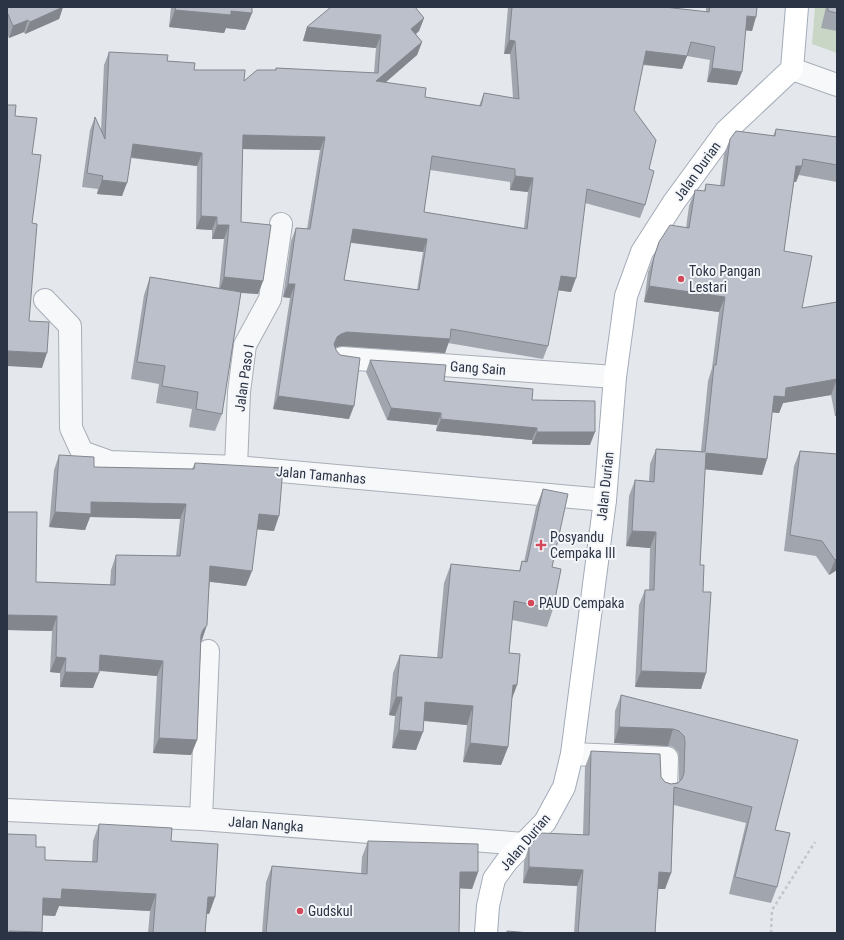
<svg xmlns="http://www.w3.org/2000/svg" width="844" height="940" font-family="'Roboto Condensed',sans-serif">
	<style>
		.green { fill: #c9d6c5 }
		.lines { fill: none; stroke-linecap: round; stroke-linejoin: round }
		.minor-casing { stroke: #a9aeb7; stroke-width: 24 }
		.major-casing { stroke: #a3abb8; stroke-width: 24 }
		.path { stroke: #c2c5cb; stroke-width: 2.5; stroke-dasharray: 3 3; stroke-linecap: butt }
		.minor { stroke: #f7f8fa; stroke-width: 22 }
		.major { stroke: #fff; stroke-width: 22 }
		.wall { fill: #a1a5ae; fill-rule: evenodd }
		.shaded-wall { fill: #83868d }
		.building { fill: #bbc0ca; stroke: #83868d; fill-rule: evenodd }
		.poi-dot { fill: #d1495b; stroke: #f4f6f9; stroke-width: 1.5 }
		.labels { text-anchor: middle; stroke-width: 4; stroke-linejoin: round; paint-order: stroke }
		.street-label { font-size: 14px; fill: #2b3445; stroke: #f4f6f9 }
		.poi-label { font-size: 14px; fill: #2b3445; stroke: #f4f6f9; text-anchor: start }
	</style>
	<rect width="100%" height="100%" fill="#e4e7ec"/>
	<!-- green -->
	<path class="green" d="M815 7H837V53L812 44Z"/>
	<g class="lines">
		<defs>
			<path id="minor" d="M792 69 837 85
				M45 300 70 326 71 428 82 452 110 462 236 467 605 500
				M342 358 615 377
				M236 467 239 392 245 345 270 299 281 224
				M572 754 667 758 666 788
				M7 810 201 819 525 844
				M201 819 208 651"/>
			<path id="major" d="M486 933 488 906 494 879 507 861 545 822 564 787 572 754 605 500 615 377 626 296 642 252 674 202 726 131 792 69 797 7"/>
		</defs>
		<!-- minor casing -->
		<use href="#minor" class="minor-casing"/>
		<!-- major casing -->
		<use href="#major" class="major-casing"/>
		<!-- path -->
		<path class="path" d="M771 933 772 910 815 842"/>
		<!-- minor -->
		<use href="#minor" class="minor"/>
		<!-- major -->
		<use href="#major" class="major"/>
	</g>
	<!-- wall -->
	<path class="wall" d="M7 7H63L59 19 25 34 24 32 9 38 7 34Z
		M171 7H252V13L245 30 226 28 224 33 169 27Z
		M508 7H664L706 12V7H757L752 31 746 30 737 85 707 82 710 60 687 56 682 69 643 65 634 110 649 169 645 205 640 218 585 203 571 292 558 290 548 346 543 359 448 343 445 353 342 346 335 348 349 419 273 409 290 298 283 297 291 241 296 228 307 229 320 150 242 149 241 222 263 281 258 294 241 293 222 414 215 431 189 427 192 409 156 403 159 384 131 379 144 295 150 277 219 288 224 239H212V230L196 229 197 166 131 158 122 196 97 194 98 189 82 187 90 130 95 117 101 131 104 65 109 52 167 61 194 70 244 81 275 70 276 68 374 73 376 48 303 41 307 27 424 18 419 31 416 34 422 42 417 55 386 82 425 97 479 106 484 93 513 98 510 54H504ZM430 170 510 182V190L528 192 524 228 424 212ZM351 243 423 252 417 290 344 280Z
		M826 7H837V31L821 28Z
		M776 129 837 137V182L799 175 796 182H794L784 251 802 308 837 302V415L835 416 831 395 783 403 779 413 772 412 767 459 762 475 705 469 700 565 703 592 706 673 701 689 635 687 639 605 645 590H649L650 548 626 546 629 496 635 480 649 481 650 464 656 449 701 451 708 381 712 368 719 312 644 302 648 272 659 242 686 228 689 206 695 190 704 191 706 184 720 186 724 154 730 139 773 136Z
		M370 360 444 381 532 400 590 445 532 444V440L436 431 437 425 387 420 366 372Z
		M800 451 837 454V570L829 575 816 556 784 551 794 466Z
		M59 455 94 467 192 469 195 463 274 531 257 529 246 586 210 582 202 640 201 641 197 740 191 755 153 753 157 676 99 671 93 688 60 687V673L50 672 52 631 7 630V512L36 582 110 585 111 570 116 555 176 556 180 519 90 517 85 530 49 527 54 470Z
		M543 489 552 567 553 609 547 627 512 620 509 653 517 685 512 698 508 747 501 765 463 762 467 725 423 721 416 750 392 748 395 716 389 715 393 673 400 655 437 658 444 583 451 564 519 571 522 561 524 562 536 507Z
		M621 695 798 740 775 830 777 887 771 903 729 894 746 823 674 805 671 873 665 889H658L655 933H574L577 886 523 883 524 862 529 846 583 835 585 767 591 751 661 777 665 782 671 784 679 782V758L678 752 673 747 668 746 614 743 615 711Z
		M99 824 171 841 215 897 209 914H206L205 933H148L150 911 59 906 55 916 43 915 36 847 45 860 92 862 93 841Z
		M368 841 478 872 472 889 460 888 459 933H262L266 882 272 866 361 874 362 857Z"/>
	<!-- shaded-wall -->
	<path class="shaded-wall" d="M63 7 59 19 25 34 30 22Z
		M175 10 231 11 252 13 245 30 226 28 224 33 169 27Z
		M747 16 756 17 752 31 742 30Z
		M424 18 419 31 406 42 411 29Z
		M28 20 24 32 9 38 13 26Z
		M307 27 381 35 376 48 303 41Z
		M509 40 515 41 510 54H504Z
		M422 42 417 55 372 94 376 81Z
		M646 51 687 56 682 69 641 64Z
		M712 68 742 72 737 85 707 82Z
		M243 135 325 137 320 150 238 149Z
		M133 144 202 153 197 166 128 157Z
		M796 166H802L796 182 791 181Z
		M515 176 533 178 528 192 510 190Z
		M102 180 127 183 122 196 97 194Z
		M201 216 217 217 212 230 196 229Z
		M217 225H229L224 239H212Z
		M353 229 427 239 423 252 348 242Z
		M561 276 576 278 571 292 556 290Z
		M224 277 263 281 258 294 219 291Z
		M288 284H295L290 298 283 297Z
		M649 286 725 297 719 312 644 302Z
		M347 332 450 339 445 353 342 346 336 347 332 351 337 337 341 334Z
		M8 351 47 353 42 368 7 366V354Z
		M837 379 831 395 783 403 779 413 768 412 774 396 786 388Z
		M278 396 354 406 349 419 273 409Z
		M391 408 441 413 437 425 387 420Z
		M837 409V415L835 416Z
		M441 419 537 428 532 440 436 431Z
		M537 432H595L590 445 532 444Z
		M706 453 767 459 762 475 701 469Z
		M91 502 186 504 180 519 90 517 85 530 49 527 55 512Z
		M259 514 279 516 274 531 253 529Z
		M632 531 656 532 650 548 626 546Z
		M837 558V570L829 575 835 560Z
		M210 566 252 571 246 586 205 581Z
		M7 615 57 616 52 631 7 630Z
		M207 625 202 640 197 645 203 630Z
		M100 655 163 661 157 676 94 670Z
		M56 657 66 658 60 673 50 672Z
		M641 671 706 673 701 689 635 687Z
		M65 672 99 673 93 688 60 687Z
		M513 685H517L510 704Z
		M396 697H402L395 716 389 715Z
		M425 702 473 706 467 725 418 720Z
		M619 727 673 729 668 746 614 743Z
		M399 730 423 732 416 750 392 748Z
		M159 738 197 740 191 755 153 753Z
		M470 743 508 747 501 765 463 762Z
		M529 867 583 870 577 886 523 883Z
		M460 872H478L472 889 454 888Z
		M659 872 671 873 665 889H653Z
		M62 889 156 894 150 911 59 906 55 916 37 915 43 898Z
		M208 897H215L209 914H202Z
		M9 931 42 932V933H8Z"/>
	<!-- building -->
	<path class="building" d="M7 7H63L30 22 28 20 13 26 7 12Z
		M176 7H252V13L231 11V15L175 10Z
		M331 7H415L424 18 411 29 422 42 376 81 426 88 425 97 481 106 484 93 519 99 515 41 509 40 512 7H664L709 12 710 7H757L756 17 747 16 742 72 712 68 715 47 691 42 687 56 646 51 634 110 656 140 649 169 654 171 645 205 587 189 576 278 561 276 548 346 451 329 450 339 347 332 341 334 337 337 334 344 336 350 340 355 360 358 354 406 278 396 295 284H288L296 228 310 229 325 137 243 135 241 222 271 225 263 281 224 277 229 225H217V217L201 216 202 153 133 144 127 183 102 180 103 176 87 173 95 117 105 139 109 52 168 55 167 61 195 63 194 70H245L244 81 257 70H276V68L378 73 381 35 307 27ZM432 156 515 169V176L533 178 527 229 424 212ZM353 229 427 239 419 290 344 280Z
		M828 7H837V13L828 11Z
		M7 105H16L15 116 37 118 32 154 41 155 32 223 37 224 29 321 49 322 47 353 8 351V360H7Z
		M776 129 837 137V165L803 159 802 166H796L784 251 812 256 802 308 837 302V381V379L786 388 785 397 774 396 767 459 706 453 700 565H704L703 592H711L706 673 641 671 645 590H654L656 532 632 531 635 480 654 482 656 449 705 452 714 365H716L725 297 649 286 654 257 659 242 670 225 689 228 695 190 705 191 706 184 724 186 730 139 736 131 775 136Z
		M150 277 241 292 222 414 196 409 198 392 162 386 165 366 137 362Z
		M370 360 446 365 444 381 533 389 532 400 595 401V432H537V428L441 419V413L391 408Z
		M800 451 837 454V558L835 560 822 541 790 535Z
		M59 455 94 457V467L194 469 195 463 283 468 279 516 259 514 252 571 210 566 207 625 203 630 201 635 197 740 159 738 163 661 100 655 99 673 65 672 66 658 56 657 57 616 7 615V512H37L36 582 115 585 116 555 180 556 186 504 91 502V514L55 512Z
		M543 489 568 494 552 567 561 569 553 609 514 601 509 653 520 654 517 685H513L508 747 470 743 473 706 425 702 423 732 399 730 402 697H396L400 655 442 658 451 564 520 571 522 561 527 562Z
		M621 695 798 740 775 830 790 833 777 887 735 877 752 807 674 787 671 873 659 872 655 933H578L583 870 529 867V846L542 833 589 835 591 751 660 754 661 777 665 782 671 784 678 783 682 779 684 773 685 742 684 736 679 731 673 729 619 727Z
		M99 824 172 828 171 841 218 844 215 897H208L205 933H153L156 894 62 889 61 899 43 898 42 932 9 931V933H7V834L36 835V847H45V860L97 862Z
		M368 841 478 844V872H460L459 933H266L272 866 367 874Z
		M507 931 530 933H507Z"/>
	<!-- markers -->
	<g class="poi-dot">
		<circle cx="681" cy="279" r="4"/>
		<path d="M539 539h4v4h4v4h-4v4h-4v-4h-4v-4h4z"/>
		<circle cx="531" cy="603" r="4"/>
		<circle cx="300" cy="911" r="4"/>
	</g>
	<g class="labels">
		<!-- street labels -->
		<g class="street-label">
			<text transform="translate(697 171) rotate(-54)" y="5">Jalan Durian</text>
			<text transform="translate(478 368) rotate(4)" y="5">Gang Sain</text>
			<text transform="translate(244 378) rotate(-82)" y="5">Jalan Paso I</text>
			<text transform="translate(321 475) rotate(5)" y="5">Jalan Tamanhas</text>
			<text transform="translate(605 486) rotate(-84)" y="5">Jalan Durian</text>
			<text transform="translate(266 824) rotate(4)" y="5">Jalan Nangka</text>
			<text transform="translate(525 842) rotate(-50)" y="5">Jalan Durian</text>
		</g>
		<!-- poi labels -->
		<g class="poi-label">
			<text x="689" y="276">Toko Pangan<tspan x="689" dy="16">Lestari</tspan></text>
			<text x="550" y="542">Posyandu<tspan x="550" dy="16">Cempaka III</tspan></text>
			<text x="539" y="608">PAUD Cempaka</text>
			<text x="308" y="916">Gudskul</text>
		</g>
	</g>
	<!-- border -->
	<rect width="844" height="940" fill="none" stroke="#2b3445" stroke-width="16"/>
</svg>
